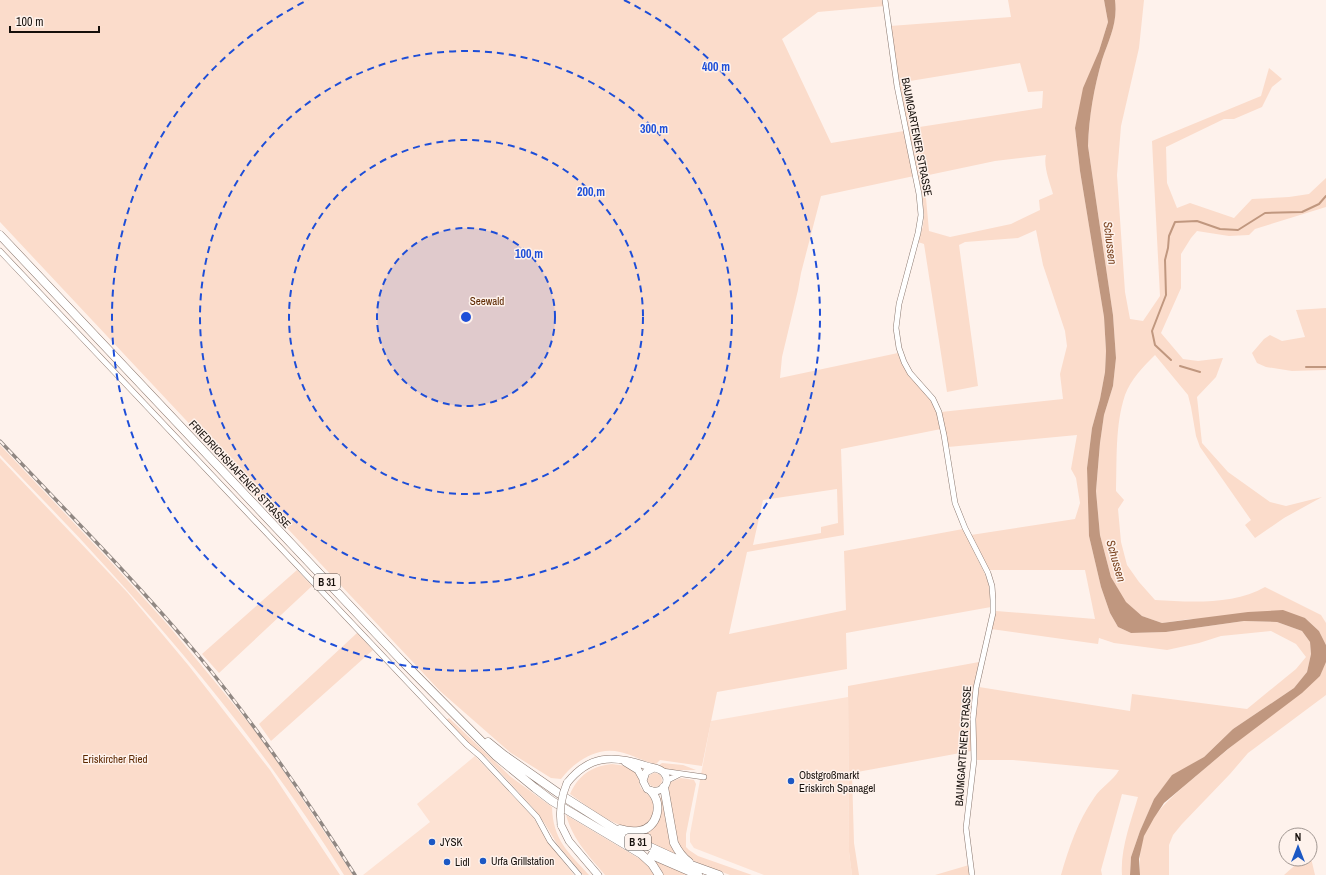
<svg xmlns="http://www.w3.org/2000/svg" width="1326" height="875" font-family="'Archivo Narrow',sans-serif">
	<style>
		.built { fill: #fde2d3 }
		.green { fill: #fbdccb; fill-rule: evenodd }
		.water { fill: #c0977f }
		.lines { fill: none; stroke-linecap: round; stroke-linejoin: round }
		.stream { stroke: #c0977f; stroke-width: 2 }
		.street-casing { stroke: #8a786f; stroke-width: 6 }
		.secondary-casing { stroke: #8a786f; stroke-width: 8 }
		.primary-casing { stroke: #8a786f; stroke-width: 9 }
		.street { stroke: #fff; stroke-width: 5 }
		.secondary { stroke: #fff; stroke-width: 7 }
		.primary { stroke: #fff; stroke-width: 8 }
		.rail-casing { stroke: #918883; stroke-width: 3.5 }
		.rail { stroke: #fef2ec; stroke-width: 2; stroke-dasharray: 6; stroke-linecap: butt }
		.secondary-bridge-casing { stroke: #8a786f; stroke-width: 8; stroke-linecap: butt }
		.secondary-bridge { stroke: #fff; stroke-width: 7 }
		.ring { fill: none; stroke: #1d4ed8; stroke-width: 2; stroke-dasharray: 7 5 }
		.poi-dot { fill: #1c58c4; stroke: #fef2ec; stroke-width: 1.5 }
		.labels { text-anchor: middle; stroke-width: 3; stroke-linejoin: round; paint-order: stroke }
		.shield { fill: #fef2ec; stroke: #5b534e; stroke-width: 1 }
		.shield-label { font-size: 10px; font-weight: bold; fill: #150f0b }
		.street-label { font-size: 11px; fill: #150f0b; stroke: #fef2ec }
		.park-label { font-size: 11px; fill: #5c2800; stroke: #fef2ec }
		.poi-label { font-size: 11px; fill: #150f0b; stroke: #fef2ec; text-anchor: start }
		.water-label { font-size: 12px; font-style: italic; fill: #7c4522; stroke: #fef2ec }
		.centre { fill: #1d4ed8; stroke: #fef2ec; stroke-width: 2 }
		.ring-label { font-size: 12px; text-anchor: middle; font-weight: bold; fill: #1d4ed8; stroke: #fef2ec; stroke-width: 3; stroke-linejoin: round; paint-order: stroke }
	</style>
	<rect width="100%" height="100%" fill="#fef2ec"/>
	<!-- built -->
	<path class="built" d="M848 697 849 852 852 875H764L694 848 690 842V834L711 721Z
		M475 756 533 817 549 843 574 875H363L430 822 417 804Z"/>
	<!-- green -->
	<path class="green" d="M0 0H884L885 6 818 12 782 39 831 143 904 131 914 176 821 196 801 273 798 290 782 357 780 378 898 353 909 376 927 394 933 403 938 414 941 429 841 449 844 535 747 552 729 634 846 610 844 551 963 529 984 572 989 585 991 607 846 633 847 669 717 692 702 766 660 760 656 764C644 762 633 755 620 752 597 746 574 762 561 779L551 778 511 753 440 691 0 222ZM837 489 838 523 821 527V533L753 545 763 500Z
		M1008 0H1104L1108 22 1075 128 1080 171 1104 317 1106 351 1105 372 1100 399 1092 428 1087 468 1089 536 1101 587 1110 613 1118 627 1131 633 1166 632 1244 621 1277 622 1302 631 1310 642 1311 654 1307 672 1294 688 1233 729 1204 757 1172 776 1154 799 1140 831 1131 857 1130 875H1122C1120 850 1131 821 1138 797L1122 794 1101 870 1102 875H1061C1069 847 1078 821 1094 798 1101 787 1113 781 1119 770L1013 760H977L975 717 979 687 1130 711 1132 694 1247 709 1296 669 1306 657 1296 644 1271 631 1221 636 1199 643 1167 650 1114 643 1099 638 1098 644 991 629 996 611 1095 619 1085 570H989L971 535 1075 519 1080 503 1076 478 1071 469 1077 435 948 447 941 412 1063 399 1060 374 1067 346 1065 331 1043 265 1036 230 1018 238 965 242 959 245 978 386 947 392 924 244 918 242 923 226 924 213 921 192 898 83 890 26 1011 17ZM1020 63 1028 92 1043 91 1042 108 913 128 904 82ZM1046 155C1043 166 1050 183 1053 194L1039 200 1040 210 1011 224 950 237 929 231 924 176 995 161Z
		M1115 0H1144L1139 48 1121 126 1117 175 1125 292 1130 319 1143 321 1160 296 1152 141 1261 96 1269 68 1282 79 1272 87 1262 107 1234 119H1224L1166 147 1167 183 1177 208 1190 203 1234 218 1252 199 1289 197 1309 194 1326 178V207L1255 229 1249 235 1229 236 1197 231 1191 238 1181 254V288L1161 333 1183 359 1198 361 1223 358 1216 377 1197 397 1202 443 1228 472 1270 502 1286 506 1322 497 1284 518 1255 538 1245 525 1251 520 1200 447 1196 436 1191 407 1188 395 1155 355C1143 367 1131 379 1125 395 1115 425 1117 460 1116 491L1124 500 1118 509 1121 542 1127 565 1139 582 1155 600C1190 602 1234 605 1265 587L1321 615 1326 623V645L1319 631 1305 618 1190 619 1162 623 1142 616 1125 602 1111 577 1100 535 1096 491 1100 443 1104 415 1113 386 1116 358 1113 315 1088 146C1089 116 1094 88 1102 60 1109 39 1118 23 1115 0Z
		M1326 308V370L1292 371 1266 367 1257 363 1252 353 1264 339 1270 335 1282 341 1305 337 1296 310Z
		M0 445 110 561 168 625 230 700 264 742 353 875H344C275 764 194 663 106 567 72 529 35 492 0 455Z
		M0 458 127 592 189 666 270 770 340 875H0Z
		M297 570 312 586 219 673 202 654Z
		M357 633 373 650 271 741 259 724Z
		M1326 660V695L1248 753 1230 774 1182 824 1173 835 1169 845V875H1140C1140 862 1139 848 1144 836 1154 808 1183 788 1204 769 1242 737 1281 707 1320 676Z
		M979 662 971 707V751L852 773 854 843 859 875H852L849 852 848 686Z
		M449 718 511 777 552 807C553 840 568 852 589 875H583L557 844 545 824 534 809 487 758 472 746 446 720Z
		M662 763 683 765 696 770H667L658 766Z
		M612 764C621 765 634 767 638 776 640 780 639 785 641 788 644 793 651 795 653 801 655 805 655 809 654 813 649 827 635 832 622 826 606 820 584 804 570 794 578 776 591 766 612 764Z
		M648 780a7 7 0 1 1 14 0a7 7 0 1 1-14 0Z
		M681 778 694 780 696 784 686 834V847L689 850 698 856 752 875H730L698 863 692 860 681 852 677 843 667 790 671 782Z
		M662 797 668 832 678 856 630 835H639L661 808 660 798Z
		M566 815 650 865 656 875H605C589 856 573 840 566 815Z
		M1310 854 1315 875H1284L1302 859H1310Z
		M653 859 693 875H663L659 867Z
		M969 865 970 875H935Z"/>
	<!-- water -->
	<path class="water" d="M1104 0H1115C1118 23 1109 39 1102 60 1094 88 1089 116 1088 146L1113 315 1116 358 1113 386 1104 415 1100 443 1096 491 1100 535 1111 577 1126 602 1142 616 1162 623 1248 612 1283 610 1305 618 1319 631 1326 645V662L1320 676 1302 693 1228 749 1164 803 1154 818 1144 836 1139 859 1140 875H1130L1131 857 1140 831 1154 799 1172 775 1204 757 1233 729 1294 688 1307 672 1311 654 1310 642 1302 631 1277 622 1244 621 1166 632 1131 633 1118 627 1110 613 1101 587 1089 536 1087 468 1092 428 1100 399 1105 372 1106 351 1104 317 1080 171 1075 128 1083 88 1099 51 1108 22Z"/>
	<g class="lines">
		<!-- stream -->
		<path class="stream" d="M1171 360 1155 345 1152 331 1166 295 1165 260 1168 248 1169 236 1175 222 1197 221 1220 229 1238 230 1265 213 1302 212 1319 204 1326 196
			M1180 366 1200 372
			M1306 367H1326"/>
		<defs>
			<path id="street" d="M885 0 897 86 919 194 921 215 918 233 899 304 896 328 899 348 904 362 910 373 933 399 939 412 944 435 955 503 965 528 988 573 992 586 993 600V613L976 688 973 719 974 760 966 828 972 875
				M0 251 467 745 480 756 537 817 550 841 579 875
				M662 771 704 777
				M666 781 680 774"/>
			<path id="secondary" d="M625 762 638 770 643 779
				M567 783C589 755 613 755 644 765 650 768 660 767 664 773 673 784 659 796 647 789L643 781 646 772 654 768
				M561 825 569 841 598 875"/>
			<path id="primary" d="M0 235 402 661 496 756 535 788 552 801 641 854 652 864 659 875
				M488 742 504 755 564 797 624 835 683 862 719 875
				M664 787 674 843C678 851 682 857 689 862
				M620 829C626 831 632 832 639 831 658 828 663 804 651 791
				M652 855 698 875"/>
		</defs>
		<!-- street casing -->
		<use href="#street" class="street-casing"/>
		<!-- secondary casing -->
		<use href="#secondary" class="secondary-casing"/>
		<!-- primary casing -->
		<use href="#primary" class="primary-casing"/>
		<!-- street -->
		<use href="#street" class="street"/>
		<!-- secondary -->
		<use href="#secondary" class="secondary"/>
		<!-- primary -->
		<use href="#primary" class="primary"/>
		<defs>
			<path id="rail" d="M0 441C66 511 135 580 197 654 255 724 306 798 355 875"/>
		</defs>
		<!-- rail casing -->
		<use href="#rail" class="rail-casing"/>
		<!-- rail -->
		<use href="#rail" class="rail"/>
		<defs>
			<path id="secondary-bridge" d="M561 825C559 809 561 797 567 783"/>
		</defs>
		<!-- secondary-bridge casing -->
		<use href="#secondary-bridge" class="secondary-bridge-casing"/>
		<!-- secondary-bridge -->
		<use href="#secondary-bridge" class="secondary-bridge"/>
	</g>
	<!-- distance rings -->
	<circle cx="466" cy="317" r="89" fill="#1d4ed8" fill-opacity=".12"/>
	<g class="ring">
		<circle cx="466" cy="317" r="89"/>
		<circle cx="466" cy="317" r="177"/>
		<circle cx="466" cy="317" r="266"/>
		<path d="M624 0A354 354 0 1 1 308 0"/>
	</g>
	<!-- markers -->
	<g class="poi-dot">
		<circle cx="791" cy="781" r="4"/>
		<circle cx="432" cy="842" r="4"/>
		<circle cx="483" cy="861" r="4"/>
		<circle cx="447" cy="862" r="4"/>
	</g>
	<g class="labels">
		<!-- shield labels -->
		<g class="shield">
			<rect x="314" y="574" width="26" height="16" rx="3"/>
			<rect x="625" y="834" width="26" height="16" rx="3"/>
		</g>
		<g class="shield-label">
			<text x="327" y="586">B 31</text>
			<text x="638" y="846">B 31</text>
		</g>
		<!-- street labels -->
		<g class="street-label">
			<text transform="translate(917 137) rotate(79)" y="4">BAUMGARTENER STRASSE</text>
			<text transform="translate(240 474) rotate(47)" y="4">FRIEDRICHSHAFENER STRASSE</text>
			<text transform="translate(963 746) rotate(-86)" y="4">BAUMGARTENER STRASSE</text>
		</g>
		<!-- park labels -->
		<g class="park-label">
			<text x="487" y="305">Seewald</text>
			<text x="115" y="763">Eriskircher Ried</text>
		</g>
		<!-- poi labels -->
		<g class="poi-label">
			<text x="799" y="779">Obstgroßmarkt<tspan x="799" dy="13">Eriskirch Spanagel</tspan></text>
			<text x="440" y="846">JYSK</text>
			<text x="491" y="865">Urfa Grillstation</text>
			<text x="455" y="866">Lidl</text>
		</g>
		<!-- water labels -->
		<g class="water-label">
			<text transform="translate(1110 243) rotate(83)" y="4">Schussen</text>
			<text transform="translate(1116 561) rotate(74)" y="4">Schussen</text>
		</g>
	</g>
	<circle cx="466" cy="317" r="6" class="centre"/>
	<g class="ring-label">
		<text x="716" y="71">400 m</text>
		<text x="654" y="133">300 m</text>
		<text x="591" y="196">200 m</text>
		<text x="529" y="258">100 m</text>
	</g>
	<!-- north arrow -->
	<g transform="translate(1298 847)"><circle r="19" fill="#fef2ec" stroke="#a19792"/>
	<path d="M0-3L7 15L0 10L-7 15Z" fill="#1c58c4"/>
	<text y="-6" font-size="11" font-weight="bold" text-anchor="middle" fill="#150f0b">N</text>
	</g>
	<!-- scale -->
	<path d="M10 26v6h89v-6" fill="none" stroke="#150f0b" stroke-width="2"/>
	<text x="16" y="26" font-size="12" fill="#150f0b" stroke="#fef2ec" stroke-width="3" paint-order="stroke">100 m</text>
</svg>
